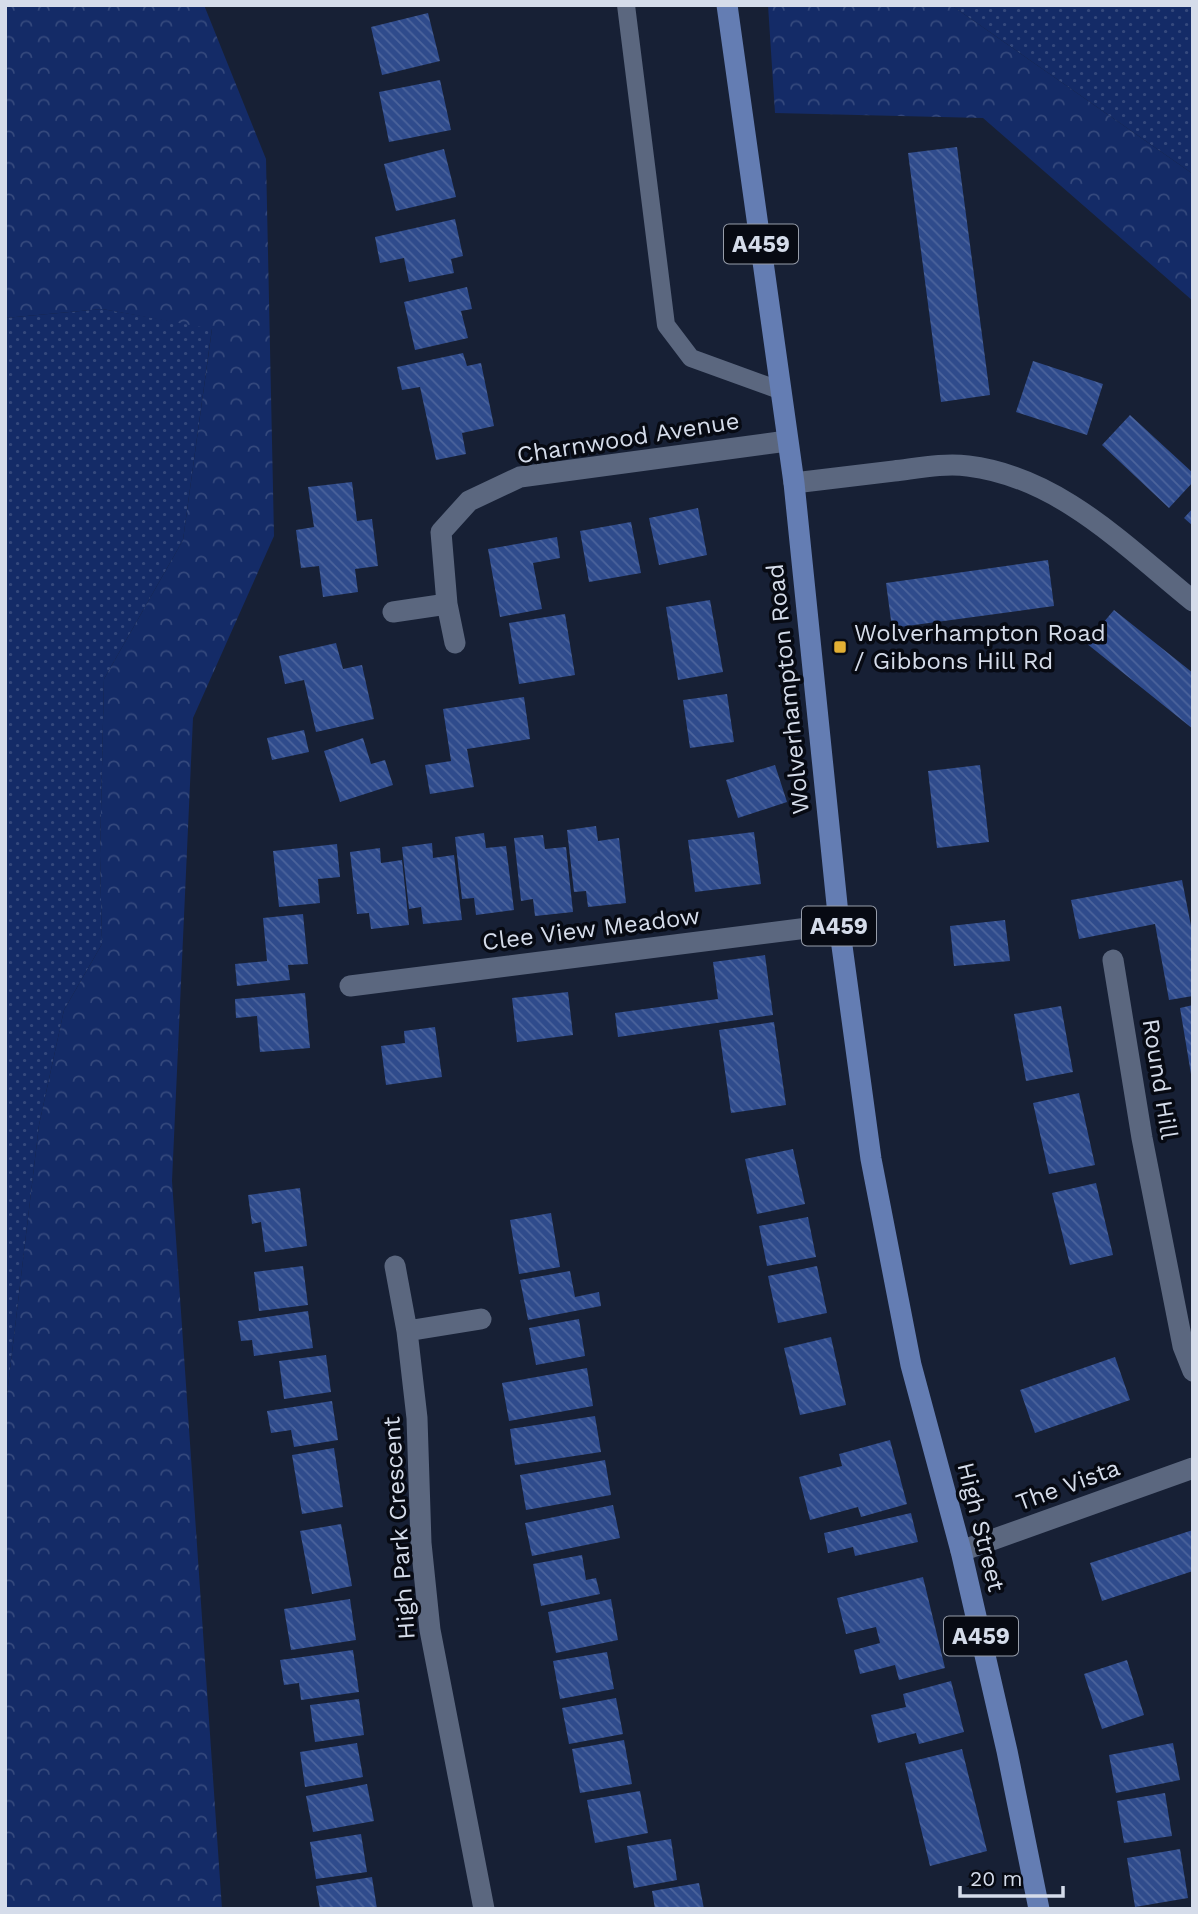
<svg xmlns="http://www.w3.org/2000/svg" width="1198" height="1914" font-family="'Work Sans',sans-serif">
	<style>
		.grass { fill: url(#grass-dots) }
		.forest { fill: url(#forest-crowns) }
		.building { fill: url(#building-back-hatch) }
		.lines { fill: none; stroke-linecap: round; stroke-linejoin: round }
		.service { stroke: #5b677f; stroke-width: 18 }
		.minor { stroke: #5b677f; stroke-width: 21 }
		.primary { stroke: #647db3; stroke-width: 21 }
		.poi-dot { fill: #e2af34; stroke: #070a13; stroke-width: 2.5 }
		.labels { text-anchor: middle; stroke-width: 7; stroke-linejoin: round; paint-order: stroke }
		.shield { fill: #070a13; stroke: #979daa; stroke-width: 2 }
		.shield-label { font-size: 23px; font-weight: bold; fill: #d5dcea }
		.street-label { font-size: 24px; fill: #d5dcea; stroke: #070a13 }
		.poi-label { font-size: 24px; fill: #d5dcea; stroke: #070a13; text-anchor: start }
	</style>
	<defs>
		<pattern id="grass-dots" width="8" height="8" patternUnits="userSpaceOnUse" patternTransform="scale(1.75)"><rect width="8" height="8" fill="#142b67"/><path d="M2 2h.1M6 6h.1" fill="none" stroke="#35497d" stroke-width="1.8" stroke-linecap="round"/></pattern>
		<pattern id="forest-crowns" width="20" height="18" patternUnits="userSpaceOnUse" patternTransform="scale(1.75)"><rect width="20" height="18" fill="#142b67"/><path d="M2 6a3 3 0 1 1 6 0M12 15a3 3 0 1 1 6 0" fill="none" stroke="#35497d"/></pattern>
		<pattern id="building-back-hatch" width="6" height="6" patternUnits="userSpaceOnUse" patternTransform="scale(1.75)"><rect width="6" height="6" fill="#2f4b8c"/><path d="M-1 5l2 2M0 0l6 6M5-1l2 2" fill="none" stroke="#4c649c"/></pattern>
	</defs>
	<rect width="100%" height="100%" fill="#172035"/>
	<!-- grass -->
	<path class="grass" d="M951 5H1193V174Z
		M102 309 212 328 183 540 104 679 100 855 102 944 64 1010 39 1125 5 1412V318Z"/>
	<!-- forest -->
	<path class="forest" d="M5 5H204L266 159 274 536 193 718 172 1181 222 1909H5V1412L39 1125 64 1010 102 944 100 855 104 679 183 540 212 329 102 309 5 318Z
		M768 5H951L1193 174V301L983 118 775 113Z"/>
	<!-- building -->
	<path class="building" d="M428 13 440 61 382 75 371 27Z
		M440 80 451 130 389 142 379 92Z
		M957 147 990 395 941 402 908 153Z
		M444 149 456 197 396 211 384 164Z
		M455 219 463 256 451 259 454 273 409 282 404 258 380 263 375 237Z
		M467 287 472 309 461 311 468 338 415 350 404 302Z
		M463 353 467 366 481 363 494 426 462 433 466 454 436 460 420 387 402 390 397 367Z
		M1033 361 1103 384 1087 435 1016 412Z
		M1130 415 1193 473V482L1169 508 1102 445Z
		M352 482 357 521 372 519 378 566 355 569 358 592 323 597 319 566 301 568 296 530 314 527 308 487Z
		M698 508 707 555 659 565 649 518Z
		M1193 508V526L1184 518Z
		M631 522 641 573 589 582 580 531Z
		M557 537 560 558 533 563 542 609 500 617 488 549Z
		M1048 560 1054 606 892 628 886 583Z
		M710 600 723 672 678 680 666 607Z
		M1114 610 1193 673V729L1086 643Z
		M565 614 575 675 519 684 509 623Z
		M336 643 343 669 362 665 374 719 316 732 304 680 285 684 279 656Z
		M727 694 734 742 690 748 683 700Z
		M524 697 530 739 467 749 474 787 430 794 425 765 451 761 443 709Z
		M304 730 309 752 272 760 267 738Z
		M363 738 371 764 385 760 393 785 340 802 324 751Z
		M775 765 787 802 738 818 726 780Z
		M980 765 989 842 937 848 928 771Z
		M596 826 598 841 619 838 626 903 588 907 586 891 574 892 567 830Z
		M754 832 761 884 695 892 688 840Z
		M484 833 486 848 506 846 514 910 476 915 474 898 462 899 455 837Z
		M543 835 545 849 566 847 573 912 535 916 533 899 521 901 514 838Z
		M432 843 433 858 454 855 462 920 423 924 421 907 409 909 402 847Z
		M337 844 340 877 318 879 320 903 279 907 273 851Z
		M380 848 381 863 402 860 409 925 371 929 369 913 357 914 350 852Z
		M1182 880 1193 936V996L1169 1000 1155 924 1079 939 1071 900Z
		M303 914 308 964 288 965 290 980 237 986 235 964 267 961 263 918Z
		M1005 920 1010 961 954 966 950 926Z
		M765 955 773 1015 618 1037 615 1013 718 999 713 962Z
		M568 992 573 1035 517 1042 512 998Z
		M305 993 310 1048 260 1052 257 1016 236 1018 235 999Z
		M1193 1005V1074H1191L1180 1008Z
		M1061 1006 1073 1072 1026 1081 1014 1014Z
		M774 1022 786 1105 731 1113 719 1030Z
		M435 1027 442 1077 386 1085 381 1046 405 1043 404 1031Z
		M1079 1093 1095 1165 1049 1174 1033 1103Z
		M793 1149 805 1204 757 1214 745 1159Z
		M1096 1183 1113 1255 1070 1265 1052 1193Z
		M300 1188 307 1246 265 1252 261 1222 252 1224 248 1195Z
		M551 1213 560 1267 519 1274 510 1220Z
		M808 1217 816 1257 767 1266 759 1226Z
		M303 1266 308 1305 259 1311 254 1272Z
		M817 1266 827 1313 778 1323 768 1276Z
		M570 1271 575 1297 599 1292 601 1306 528 1320 520 1280Z
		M308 1311 313 1348 254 1356 252 1340 241 1341 238 1321Z
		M579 1319 585 1356 536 1365 529 1328Z
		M831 1337 846 1405 800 1415 784 1348Z
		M326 1355 331 1392 284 1399 279 1361Z
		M1115 1357 1130 1400 1035 1433 1020 1390Z
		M587 1368 593 1406 509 1421 502 1383Z
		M332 1401 338 1440 294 1447 291 1430 271 1433 267 1411Z
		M595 1416 601 1452 515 1465 510 1429Z
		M890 1440 907 1504 861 1517 858 1507 810 1520 799 1477 842 1466 839 1454Z
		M334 1448 343 1507 302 1514 292 1455Z
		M605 1460 611 1495 526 1510 520 1475Z
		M613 1505 620 1538 532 1556 525 1523Z
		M911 1513 918 1542 855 1556 853 1547 828 1553 824 1533Z
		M341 1524 352 1586 312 1594 300 1531Z
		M1193 1530V1571L1102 1601 1090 1563Z
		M582 1555 586 1580 596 1578 600 1594 541 1606 533 1564Z
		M923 1577 945 1668 899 1680 895 1665 860 1674 854 1650 880 1643 876 1627 846 1634 837 1598Z
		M350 1599 356 1640 291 1650 284 1609Z
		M611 1599 618 1640 556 1653 548 1612Z
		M353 1650 359 1692 301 1700 299 1683 284 1685 280 1660Z
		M607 1652 614 1689 560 1699 553 1661Z
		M1127 1660 1144 1715 1102 1729 1084 1674Z
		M951 1681 964 1732 919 1744 916 1733 878 1743 871 1715 906 1707 903 1694Z
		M616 1698 623 1734 569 1744 562 1708Z
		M359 1699 364 1735 315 1742 310 1705Z
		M624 1740 632 1784 580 1793 572 1749Z
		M357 1743 363 1777 305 1787 300 1752Z
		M1173 1743 1180 1780 1116 1793 1109 1755Z
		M962 1749 987 1851 930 1866 905 1763Z
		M367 1784 374 1821 313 1832 306 1796Z
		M640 1791 648 1833 595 1843 587 1800Z
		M1165 1793 1172 1836 1124 1843 1117 1801Z
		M361 1834 367 1872 316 1879 310 1842Z
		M671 1839 677 1880 634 1888 627 1846Z
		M1180 1849 1188 1898 1135 1907 1127 1858Z
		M372 1877 377 1909H320L316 1886Z
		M699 1883 704 1909H655L652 1891Z"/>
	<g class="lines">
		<!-- service -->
		<path class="service" d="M626 5 666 325 691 358 782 391"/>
		<!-- minor -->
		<path class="minor" d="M794 483C828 479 861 475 894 471 919 468 944 463 968 466 1059 477 1125 546 1193 601
			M393 612 447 604
			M455 643 447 604 441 532 469 501 520 477 787 441
			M1113 960 1142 1138 1183 1346 1193 1371
			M350 986 839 924
			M395 1266 407 1331 417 1418 421 1543 430 1630 484 1909
			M407 1331 481 1319
			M961 1551 1193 1468"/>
		<!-- primary -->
		<path class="primary" d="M727 5 794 483 839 924 871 1159 911 1365 961 1551 1007 1751 1039 1909"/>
	</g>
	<!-- markers -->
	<rect class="poi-dot" x="833" y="640" width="14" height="14" rx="3.5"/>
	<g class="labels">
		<!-- shield labels -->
		<g class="shield">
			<rect x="724" y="224.5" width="74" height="39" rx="5"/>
			<rect x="802" y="906.5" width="74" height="39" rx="5"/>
			<rect x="944" y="1616.5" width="74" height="39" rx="5"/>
		</g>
		<g class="shield-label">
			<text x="761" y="252">A459</text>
			<text x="839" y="934">A459</text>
			<text x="981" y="1644">A459</text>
		</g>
		<!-- street labels -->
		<g class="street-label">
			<text transform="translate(628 438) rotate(-9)" y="8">Charnwood Avenue</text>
			<text transform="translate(788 689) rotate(-96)" y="8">Wolverhampton Road</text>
			<text transform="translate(591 929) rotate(-7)" y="8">Clee View Meadow</text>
			<text transform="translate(1160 1079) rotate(81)" y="8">Round Hill</text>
			<text transform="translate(1068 1485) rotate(-20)" y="8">The Vista</text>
			<text transform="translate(981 1527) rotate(76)" y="8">High Street</text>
			<text transform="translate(399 1528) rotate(-94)" y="8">High Park Crescent</text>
		</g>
		<!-- poi labels -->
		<g class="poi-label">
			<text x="854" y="641">Wolverhampton Road<tspan x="854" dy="28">/ Gibbons Hill Rd</tspan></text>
		</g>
	</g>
	<!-- border -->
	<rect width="1198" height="1914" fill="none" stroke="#d5dcea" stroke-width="14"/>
	<!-- scale -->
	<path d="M960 1886v10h103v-10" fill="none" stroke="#d5dcea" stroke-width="3.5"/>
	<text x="970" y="1886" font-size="21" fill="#d5dcea" stroke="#070a13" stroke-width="5" paint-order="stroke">20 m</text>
</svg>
